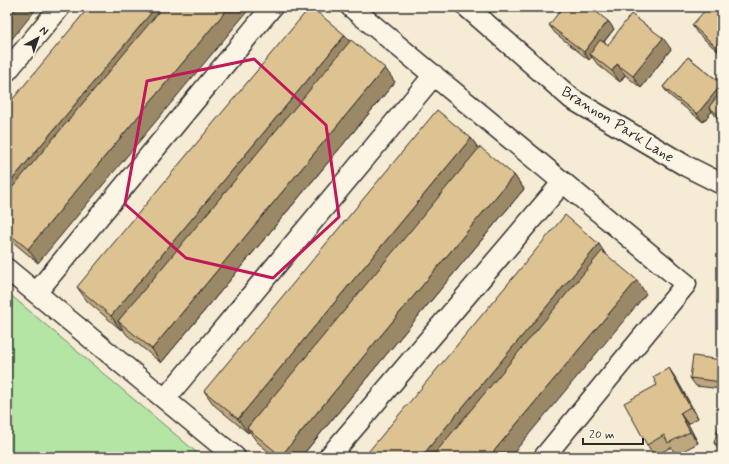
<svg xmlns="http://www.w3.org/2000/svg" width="729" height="464" font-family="Mynerve,sans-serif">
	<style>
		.green { fill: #b4e5a5; stroke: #708868 }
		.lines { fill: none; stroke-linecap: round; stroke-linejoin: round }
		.minor-casing { stroke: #2b2b2b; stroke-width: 23 }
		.minor { stroke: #fcf5e5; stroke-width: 20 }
		.wall { fill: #bea77e; stroke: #2b2b2b }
		.shaded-wall { fill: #9b8866; stroke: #2b2b2b }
		.building { fill: #ddc292; stroke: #2b2b2b }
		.marked { fill: none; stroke: #c2185b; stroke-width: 3; stroke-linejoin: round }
		.labels { text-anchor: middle; stroke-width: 4; stroke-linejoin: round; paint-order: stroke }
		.street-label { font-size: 15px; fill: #2b2b2b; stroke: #fcf5e5 }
	</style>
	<rect width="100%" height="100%" fill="#f6ebd4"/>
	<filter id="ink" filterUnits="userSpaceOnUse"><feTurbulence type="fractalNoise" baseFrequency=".025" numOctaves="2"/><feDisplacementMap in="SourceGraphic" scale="8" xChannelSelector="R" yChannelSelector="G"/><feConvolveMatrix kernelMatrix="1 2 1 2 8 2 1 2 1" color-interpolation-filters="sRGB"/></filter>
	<g filter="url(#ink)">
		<!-- green -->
		<path class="green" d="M7 292 202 457H7Z"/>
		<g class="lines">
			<defs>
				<path id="minor" d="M351 7 686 284 544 457
					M467 7 572 99 686 166 722 184
					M7 71 60 7
					M7 269 235 457
					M36 293 272 7
					M165 399 434 75
					M329 457 563 182"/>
			</defs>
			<!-- minor casing -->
			<use href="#minor" class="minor-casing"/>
			<!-- minor -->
			<use href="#minor" class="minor"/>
		</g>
		<!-- wall -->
		<path class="wall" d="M722 10V53L721 54 697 33 692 25Z
			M608 21 614 29 604 42 608 45 671 49 641 88 625 75 620 82 598 65 592 57 589 60 555 33 549 25Z
			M345 35 350 42 395 82 161 363 127 335 122 328 121 330 87 301 77 287Z
			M688 57 722 84V122L717 118 712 111 703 122 669 95 663 87Z
			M7 106 38 263 7 237Z
			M471 138 479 149 514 175 524 189 301 457H275L257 442 249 431 248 433 214 405 204 391Z
			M722 296V310L717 302Z
			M722 360V389L696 386 690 378Z
			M677 380 698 418 688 424 698 443 676 455 671 447 655 456 647 445Z
			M722 416V452L720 451 714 443Z"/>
		<!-- shaded-wall -->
		<path class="shaded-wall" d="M17 7H38L7 45V19Z
			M156 7H178L7 212V186Z
			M229 7H251L38 263 28 249Z
			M608 21 614 29 592 56 590 54 592 57 589 60 584 52Z
			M345 35 354 48 118 321 122 328 121 330 111 316Z
			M663 38 671 49 641 88 633 76Z
			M722 39V53L721 54 715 46Z
			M617 64 625 75 620 82 612 71Z
			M385 68 395 82 161 363 152 349Z
			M722 84V98L709 107 712 111 703 122 697 114Z
			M471 138 481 152 247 428 249 431 248 433 238 419Z
			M514 175 524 189 301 457H281V456Z
			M599 244 608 258 443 457H421Z
			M637 280 646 294 510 457H489Z
			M669 368 677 380 698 418 690 407Z
			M680 413 688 424 698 443 690 432Z"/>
		<!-- building -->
		<path class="building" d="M7 7H17L7 19Z
			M89 7H156L7 186V106Z
			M163 7H229L28 249 7 232V194Z
			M310 7H311L345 35 111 316 77 287Z
			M563 7H590L608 21 584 52 549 25Z
			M708 7H719L722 10V39L715 46 692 25Z
			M631 14 663 38 633 76 617 64 612 71 590 54 600 40 608 45Z
			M351 40 385 68 152 349 118 321Z
			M688 57 722 84 697 114 663 87Z
			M722 90V118L709 107Z
			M437 110 471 138 238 419 204 391Z
			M480 147 514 175 281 456 247 428Z
			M565 215 599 244 421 457H364Z
			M602 251 637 280 489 457H432Z
			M722 296V307L717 302Z
			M693 356 722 360V382L690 378Z
			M669 368 690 407 680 413 690 432 668 443 664 435 647 445 624 403 657 385 653 377Z
			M722 416V446L714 443Z"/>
	</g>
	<!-- marked area -->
	<path class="marked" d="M254 59 326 125 339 217 273 278 186 258 125 204 147 81Z"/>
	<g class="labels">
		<!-- street labels -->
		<g class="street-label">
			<text transform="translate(618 124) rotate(32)" y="5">Brannon Park Lane</text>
		</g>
	</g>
	<!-- margin -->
	<rect width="729" height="464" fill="none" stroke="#fcf5e5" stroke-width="24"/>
	<rect x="12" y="12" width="705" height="440" fill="none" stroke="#2b2b2b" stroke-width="1.5" filter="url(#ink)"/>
	<!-- north arrow -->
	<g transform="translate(38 38) rotate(40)" stroke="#fcf5e5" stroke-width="3" paint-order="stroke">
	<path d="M0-3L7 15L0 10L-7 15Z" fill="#2b2b2b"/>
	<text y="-6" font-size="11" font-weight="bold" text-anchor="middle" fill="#2b2b2b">N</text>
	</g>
	<!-- scale -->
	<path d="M583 438v6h60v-6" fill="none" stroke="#2b2b2b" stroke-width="2"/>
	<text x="589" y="438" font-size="12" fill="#2b2b2b" stroke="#fcf5e5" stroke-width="3" paint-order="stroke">20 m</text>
</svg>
